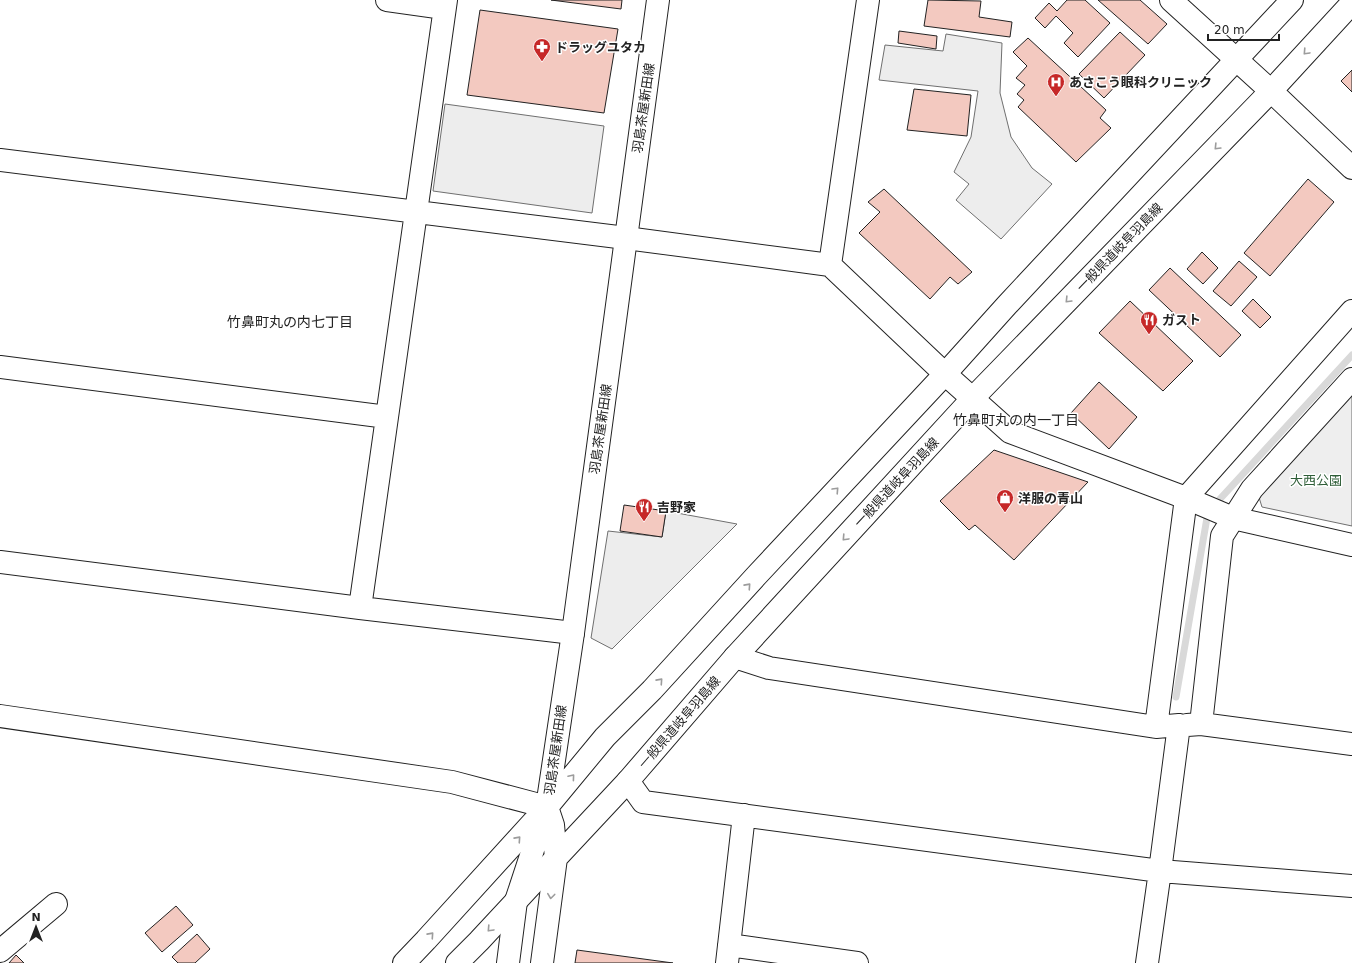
<svg xmlns="http://www.w3.org/2000/svg" width="1352" height="963" font-family="'DejaVu Sans','Noto Sans JP',sans-serif">
	<style>
		.green { fill: #eee; stroke: #6f6f6f }
		.parking { fill: #ededed; stroke: #6f6f6f }
		.lines { fill: none; stroke-linecap: round; stroke-linejoin: round }
		.stream { stroke: #d9d9d9; stroke-width: 7 }
		.building { fill: #f3c9c0; stroke: #222 }
		.minor-casing { stroke: #222; stroke-width: 24 }
		.major-casing { stroke: #222; stroke-width: 24 }
		.minor { stroke: #fff; stroke-width: 22 }
		.major { stroke: #fff; stroke-width: 22 }
		.oneway { stroke: #9c9c9c }
		.labels { text-anchor: middle; stroke-width: 3; stroke-linejoin: round; paint-order: stroke }
		.poi-label { font-size: 13px; font-weight: bold; fill: #222; stroke: #fff; text-anchor: start }
		.street-label { font-size: 13px; fill: #222; stroke: #fff }
		.park-label { font-size: 13px; fill: #2f5e38; stroke: #fff }
		.neighbourhood-label { font-size: 14px; fill: #222; stroke: #fff }
	</style>
	<rect width="100%" height="100%" fill="#fff"/>
	<!-- green -->
	<path class="green" d="M1352 386V526L1262 507 1257 491Z"/>
	<!-- parking -->
	<path class="parking" d="M946 34 1002 43 1000 93 1011 137 1032 168 1052 184 1001 239 956 200 969 184 954 172 971 137 978 91 879 80 885 45 943 51Z
		M445 104 604 126 592 213 433 191Z
		M666 511 737 524 612 649 591 638 608 531 662 537Z"/>
	<g class="lines">
		<!-- stream -->
		<path class="stream" d="M1176 697 1208 512 1352 355"/>
	</g>
	<!-- building -->
	<path class="building" d="M551 0H622L621 9Z
		M928 0 981 1 979 17 1012 22 1010 37 924 26Z
		M1067 0H1085L1110 23 1078 57 1064 43 1073 33 1056 16 1045 28 1035 18 1049 3 1057 11Z
		M1098 0H1140L1167 24 1148 44Z
		M480 10 618 29 604 113 467 95Z
		M899 31 937 36 936 49 898 43Z
		M1120 32 1145 55 1104 98 1079 74Z
		M1028 38 1106 110 1100 118 1111 128 1076 162 1018 107 1024 100 1017 94 1025 85 1016 78 1027 66 1013 52Z
		M1352 70V92L1341 81Z
		M914 89 971 95 967 136 907 130Z
		M1308 179 1334 202 1270 276 1244 253Z
		M884 189 972 272 958 284 950 277 930 299 859 233 880 212 868 202Z
		M1202 252 1218 268 1203 284 1187 269Z
		M1239 261 1257 277 1231 306 1213 291Z
		M1170 268 1241 335 1220 357 1149 290Z
		M1253 299 1271 317 1260 328 1242 311Z
		M1130 301 1193 361 1163 391 1099 333Z
		M1099 382 1137 417 1109 449 1071 413Z
		M994 450 1088 482 1014 560 975 525 969 530 940 501Z
		M624 505 666 511 662 537 620 531Z
		M176 906 193 925 162 952 145 933Z
		M197 934 210 949 195 963H178L172 957Z
		M577 950 673 963H575Z
		M16 955 24 963H9Z"/>
	<g class="lines">
		<defs>
			<path id="minor" d="M387 0 444 8
				M1171 0 1271 91 1352 168
				M0 160 626 238 830 265 945 374 1010 432 1186 498 1233 518 1352 545
				M830 265 868 0
				M0 367 387 417
				M0 562 360 608 573 633
				M360 608 446 0
				M735 657 769 668 1156 727
				M0 716 452 782 547 807 426 940 404 963
				M1201 724 1222 536 1252 489 1352 379
				M1187 725 1201 724 1352 744
				M628 781 643 802 1160 871 1179 725 1156 727 1186 498 1352 311
				M729 945 857 963
				M0 951 56 904
				M457 963 479 941 556 858
				M727 963 744 815
				M1147 963 1160 871 1352 886"/>
			<path id="major" d="M556 858 628 781 735 657 972 399 1271 91 1352 3
				M508 963 516 901 547 807 605 737 652 690 757 575 945 374 1007 305 1292 0
				M542 963 556 858 553 825 547 807 573 633 658 0"/>
		</defs>
		<!-- minor casing -->
		<use href="#minor" class="minor-casing"/>
		<!-- major casing -->
		<use href="#major" class="major-casing"/>
		<!-- minor -->
		<use href="#minor" class="minor"/>
		<!-- major -->
		<use href="#major" class="major"/>
	</g>
	<!-- one-way arrows -->
	<defs><path id="oneway-chevron" d="M-2-3.5L2.5 0L-2 3.5" fill="none" stroke-width="1.6" stroke-linecap="round" stroke-linejoin="round"/></defs>
	<g class="oneway">
		<use href="#oneway-chevron" transform="translate(1306 52) rotate(133)"/>
		<use href="#oneway-chevron" transform="translate(1217 147) rotate(134)"/>
		<use href="#oneway-chevron" transform="translate(1068 300) rotate(134)"/>
		<use href="#oneway-chevron" transform="translate(836 490) rotate(-47)"/>
		<use href="#oneway-chevron" transform="translate(845 538) rotate(133)"/>
		<use href="#oneway-chevron" transform="translate(748 586) rotate(-48)"/>
		<use href="#oneway-chevron" transform="translate(660 681) rotate(-48)"/>
		<use href="#oneway-chevron" transform="translate(572 777) rotate(-50)"/>
		<use href="#oneway-chevron" transform="translate(518 839) rotate(-48)"/>
		<use href="#oneway-chevron" transform="translate(551 896) rotate(97)"/>
		<use href="#oneway-chevron" transform="translate(490 929) rotate(133)"/>
		<use href="#oneway-chevron" transform="translate(431 935) rotate(-48)"/>
	</g>
	<!-- icons -->
	<defs>
		<symbol id="pharmacy-pin" viewBox="-11 -11 22 30"><path d="M0 17L-7.5 6A9.5 9.5 0 1 1 7.5 6Z" fill="#c62828" stroke="#fff"/><path d="M-2-6h4v4h4v4h-4v4h-4v-4h-4v-4h4Z" fill="#fff"/></symbol>
		<symbol id="hospital-pin" viewBox="-11 -11 22 30"><path d="M0 17L-7.5 6A9.5 9.5 0 1 1 7.5 6Z" fill="#c62828" stroke="#fff"/><path d="M-5-5h3v3.5h4V-5h3V5h-3V1.5h-4V5h-3Z" fill="#fff"/></symbol>
		<symbol id="restaurant-pin" viewBox="-11 -11 22 30"><path d="M0 17L-7.5 6A9.5 9.5 0 1 1 7.5 6Z" fill="#c62828" stroke="#fff"/><path d="M-5-6h1v4h1v-4h1v4h1v-4h1v5L-1.5 .5V6h-2V.5L-5-1ZM5-6V6H3V1.5H1.5Q1.5-4 5-6Z" fill="#fff"/></symbol>
		<symbol id="shop-pin" viewBox="-11 -11 22 30"><path d="M0 17L-7.5 6A9.5 9.5 0 1 1 7.5 6Z" fill="#c62828" stroke="#fff"/><path d="M-5-2.5h2.3a2.7 3.5 0 0 1 5.4 0H5L5.5 6h-11ZM-1.5-2.5h3a1.5 2.3 0 0 0-3 0Z" fill="#fff"/></symbol>
	</defs>
	<g fill-rule="evenodd">
		<use href="#pharmacy-pin" x="532" y="37" width="20" height="27"/>
		<use href="#hospital-pin" x="1046" y="72" width="20" height="27"/>
		<use href="#restaurant-pin" x="1139" y="310" width="20" height="27"/>
		<use href="#shop-pin" x="995" y="488" width="20" height="27"/>
		<use href="#restaurant-pin" x="634" y="497" width="20" height="27"/>
	</g>
	<g class="labels">
		<!-- poi labels -->
		<g class="poi-label">
			<text x="555" y="52">ドラッグユタカ</text>
			<text x="1069" y="87">あさこう眼科クリニック</text>
			<text x="1162" y="325">ガスト</text>
			<text x="1018" y="503">洋服の青山</text>
			<text x="657" y="512">吉野家</text>
		</g>
		<!-- street labels -->
		<g class="street-label">
			<text transform="translate(643 108) rotate(-82)" y="5">羽島茶屋新田線</text>
			<text transform="translate(1119 247) rotate(-46)" y="5">一般県道岐阜羽島線</text>
			<text transform="translate(600 429) rotate(-82)" y="5">羽島茶屋新田線</text>
			<text transform="translate(896 482) rotate(-47)" y="5">一般県道岐阜羽島線</text>
			<text transform="translate(679 722) rotate(-49)" y="5">一般県道岐阜羽島線</text>
			<text transform="translate(555 750) rotate(-82)" y="5">羽島茶屋新田線</text>
		</g>
		<!-- park labels -->
		<g class="park-label">
			<text x="1316" y="485">大西公園</text>
		</g>
		<!-- neighbourhood labels -->
		<g class="neighbourhood-label">
			<text x="290" y="327">竹鼻町丸の内七丁目</text>
			<text x="1016" y="425">竹鼻町丸の内一丁目</text>
		</g>
	</g>
	<!-- north arrow -->
	<g transform="translate(36 927)" stroke="#ffffff" stroke-width="3" paint-order="stroke">
	<path d="M0-3L7 15L0 10L-7 15Z" fill="#222222"/>
	<text y="-6" font-size="11" font-weight="bold" text-anchor="middle" fill="#222222">N</text>
	</g>
	<!-- scale -->
	<path d="M1208 34v6h71v-6" fill="none" stroke="#222222" stroke-width="2"/>
	<text x="1214" y="34" font-size="12" fill="#222222" stroke="#ffffff" stroke-width="3" paint-order="stroke">20 m</text>
</svg>
